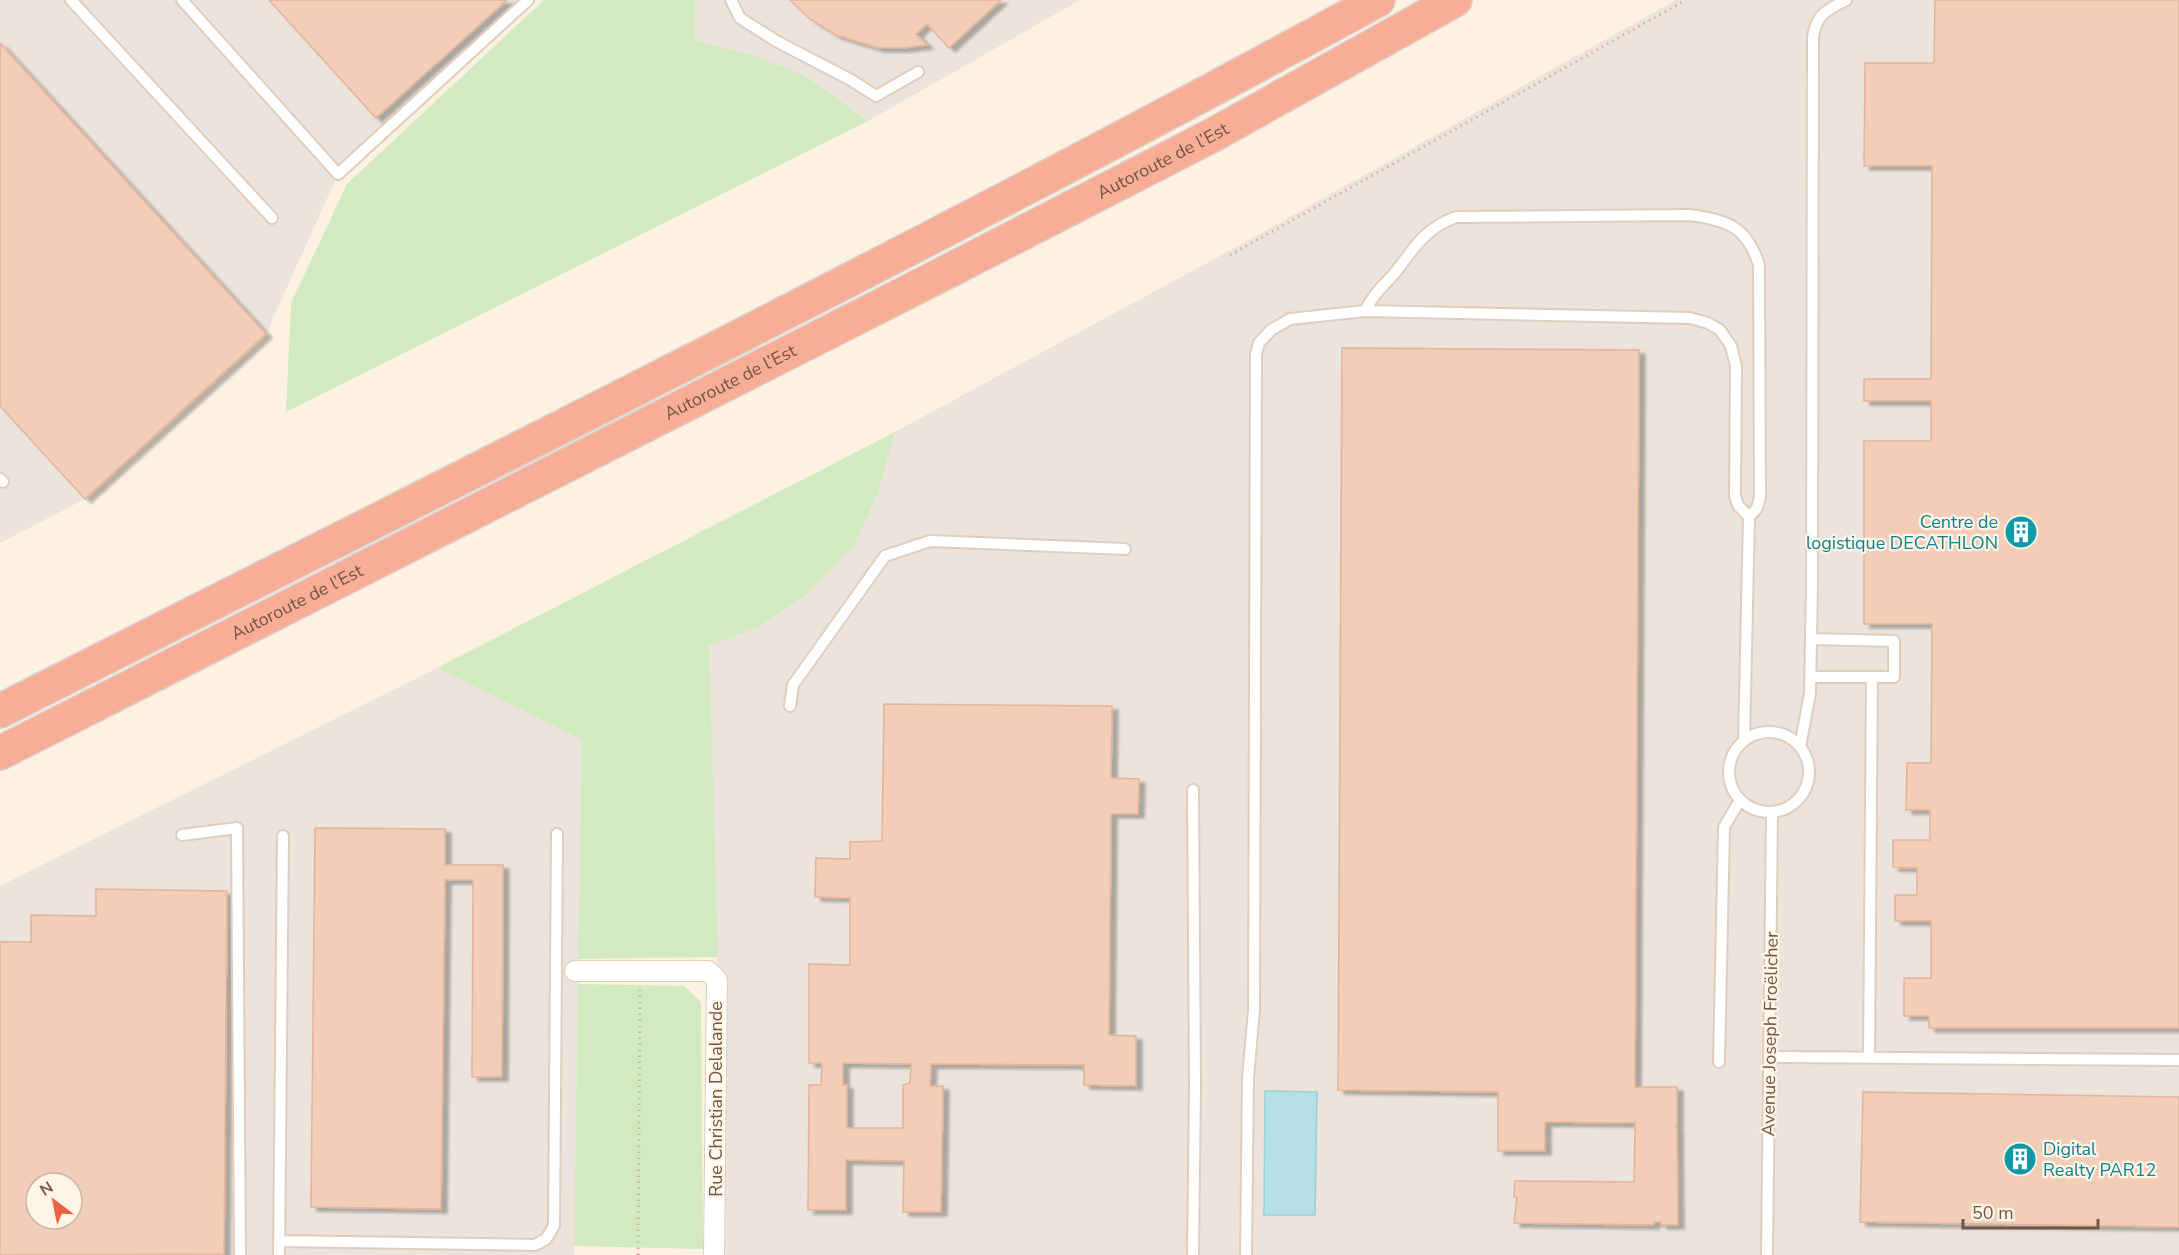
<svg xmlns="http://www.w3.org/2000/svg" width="2179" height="1255" font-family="'Nunito Sans',sans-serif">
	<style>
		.industrial { fill: #ebe3dc; fill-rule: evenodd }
		.green { fill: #d1eabf }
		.water { fill: #b5e0e6; stroke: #9bd0d8; stroke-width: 1.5 }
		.building { fill: #f2ceb8; stroke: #e5b398; stroke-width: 1.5; fill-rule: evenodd; filter: url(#shadow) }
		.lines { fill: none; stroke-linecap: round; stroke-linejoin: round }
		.lane-casing { stroke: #e1cdbc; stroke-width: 14 }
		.street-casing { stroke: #e1cdbc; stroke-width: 22 }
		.highway-casing { stroke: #dbd3cf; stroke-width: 36 }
		.path { stroke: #d7b19b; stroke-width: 3; stroke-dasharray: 1.5 4.5; stroke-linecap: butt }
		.lane { stroke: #fff; stroke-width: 10 }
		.street { stroke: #fff; stroke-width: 20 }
		.highway { stroke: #f8ad96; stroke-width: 33 }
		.labels { text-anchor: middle; stroke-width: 4.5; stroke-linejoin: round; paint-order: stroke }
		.street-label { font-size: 18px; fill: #745647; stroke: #fff5e7 }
		.culture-label { font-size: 18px; fill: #0d838f; stroke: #fff5e7; text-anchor: end }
	</style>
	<defs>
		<filter id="shadow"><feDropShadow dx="6" dy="4" stdDeviation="1.5" flood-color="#0004"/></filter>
	</defs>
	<rect width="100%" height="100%" fill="#fdf1e1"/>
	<!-- industrial -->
	<path class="industrial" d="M0 0H528L338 174 266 334 85 499 0 543Z
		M695 0H1080L868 121 809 78 694 40Z
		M1676 0H2179V1255H724L709 646 759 627 808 593 854 546 879 490 895 432 1229 251Z
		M437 668 582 740 574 1255H0V886ZM36 1183H72V1219H36Z"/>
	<!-- green -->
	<path class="green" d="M544 0H695L694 40 761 58 809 78 868 121 286 412 291 303 347 184Z
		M895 432 879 490 854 546 808 593 759 627 709 646 718 957 578 959 582 740 437 668Z
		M578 984 684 986 701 1002 703 1249 574 1246Z"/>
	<!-- water -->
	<path class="water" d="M1265 1091 1317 1092 1315 1215H1264Z"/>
	<!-- building -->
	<path class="building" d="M269 0H507L376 118Z
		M790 0H1001L949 48 927 24 916 34 927 45 903 48H879L836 35 810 19Z
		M1935 0H2179V1028H1929V1016H1904V978H1931V921H1895V895H1917V868L1893 867V840H1930V810H1906L1907 763H1931L1932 624H1864V441H1931V401H1864V379H1931L1932 166H1864L1865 63H1934Z
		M0 43 266 334 85 499 0 406Z
		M1342 348 1639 350 1635 1087H1677V1123L1676 1127H1677L1678 1225H1661V1222H1654L1653 1225 1514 1223 1517 1197H1514L1515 1181 1634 1182 1635 1123 1545 1122V1151H1498V1092L1338 1090Z
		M884 704 1112 706 1111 778 1139 779 1138 814H1111L1109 1035 1136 1036V1086L1084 1085V1065L931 1064 930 1086H943L941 1212H903L904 1161 846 1160V1210H808L809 1085H821L822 1063H809V964L850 965V898L815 897 816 858 850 859V842L882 841ZM843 1063 911 1064 910 1083 903 1085V1128H847V1085H843Z
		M315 828 445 829V865H503L502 1077H472L473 880H445L441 1209 311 1207Z
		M96 889 227 891 224 1254 0 1255V942H31V915L96 916ZM36 1183H72V1219H36Z
		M1863 1092 2179 1097V1227L1860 1222Z"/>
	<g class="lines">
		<defs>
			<path id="lane" d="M71 0 272 218
				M182 0 338 174 528 0
				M731 0 740 18 776 41 851 80 876 96 918 72
				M0 479 3 482
				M1811 639 1894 641V677H1872
				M1811 677H1872L1869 1058
				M790 706 793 685 885 556 930 541 1125 549
				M1729 772a40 40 0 1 1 80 0a40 40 0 1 1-80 0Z
				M1744 741 1749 517 1757 508 1760 497 1759 265C1747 227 1728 220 1690 215L1456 217C1449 220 1441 223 1435 228 1418 239 1407 258 1394 274 1383 286 1372 296 1365 311L1690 318 1708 323 1720 330 1731 346 1736 366 1735 496 1738 505 1749 517
				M1800 747 1810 693 1812 585 1813 37C1817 13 1826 11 1846 0
				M182 835 237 828 240 1255
				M1769 1057 2179 1060
				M1719 1062 1724 827 1740 800
				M279 1241 535 1245 546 1239 554 1226 557 834
				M279 1255 283 836
				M1193 1255 1195 1085 1193 790
				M1246 1255 1248 1078 1254 1010 1256 354 1259 343 1271 330 1290 319 1365 311
				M1767 1255 1772 812"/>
			<path id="street" d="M575 971H708L717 980 714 1255"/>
			<g id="highway">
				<path d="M0 711C461 477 924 248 1378 0"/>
				<path id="s1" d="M0 753 937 277 1213 135 1455 0"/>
			</g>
		</defs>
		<!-- lane casing -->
		<use href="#lane" class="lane-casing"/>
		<!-- street casing -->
		<use href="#street" class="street-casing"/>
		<!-- highway casing -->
		<use href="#highway" class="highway-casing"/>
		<!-- path -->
		<path class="path" d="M1230 255 1686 0
			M638 1255 640 990"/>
		<!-- lane -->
		<use href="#lane" class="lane"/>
		<!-- street -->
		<use href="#street" class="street"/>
		<!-- highway -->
		<use href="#highway" class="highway"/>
	</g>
	<!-- icons -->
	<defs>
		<symbol id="building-disc" viewBox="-11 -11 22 22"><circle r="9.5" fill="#0f9aa8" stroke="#fff5e7"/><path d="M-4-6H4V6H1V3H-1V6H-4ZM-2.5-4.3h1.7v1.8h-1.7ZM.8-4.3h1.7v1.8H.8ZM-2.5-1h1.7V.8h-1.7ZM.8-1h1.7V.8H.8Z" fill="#fff"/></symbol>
	</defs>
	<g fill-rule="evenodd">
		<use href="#building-disc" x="2002" y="513" width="38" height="38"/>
		<use href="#building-disc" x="2001" y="1140" width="38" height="38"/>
	</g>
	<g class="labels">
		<!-- street labels -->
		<g class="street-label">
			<text dy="6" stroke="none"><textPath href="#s1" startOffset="1305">Autoroute de l’Est</textPath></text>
			<text dy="6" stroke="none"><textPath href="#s1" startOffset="819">Autoroute de l’Est</textPath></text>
			<text dy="6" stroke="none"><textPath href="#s1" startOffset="333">Autoroute de l’Est</textPath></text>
			<text transform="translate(1770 1034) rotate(-89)" y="6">Avenue Joseph Froëlicher</text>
			<text transform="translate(716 1099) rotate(-90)" y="6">Rue Christian Delalande</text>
		</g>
		<!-- culture labels -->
		<g class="culture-label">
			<text x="1998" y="528">Centre de<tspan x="1998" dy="21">logistique DECATHLON</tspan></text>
			<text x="2043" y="1155" text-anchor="start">Digital<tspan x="2043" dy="21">Realty PAR12</tspan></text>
		</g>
	</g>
	<!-- north arrow -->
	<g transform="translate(54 1201) rotate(328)"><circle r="28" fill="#fff5e7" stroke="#c7b5a7" stroke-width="1.5"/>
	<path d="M0-4.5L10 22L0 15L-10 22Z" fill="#ea6443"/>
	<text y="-9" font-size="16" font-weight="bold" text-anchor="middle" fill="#745647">N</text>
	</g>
	<!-- scale -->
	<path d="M1963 1219v9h135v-9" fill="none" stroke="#745647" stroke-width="3"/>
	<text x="1972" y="1219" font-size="18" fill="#745647" stroke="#fff5e7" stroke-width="4.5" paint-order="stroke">50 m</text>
</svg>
